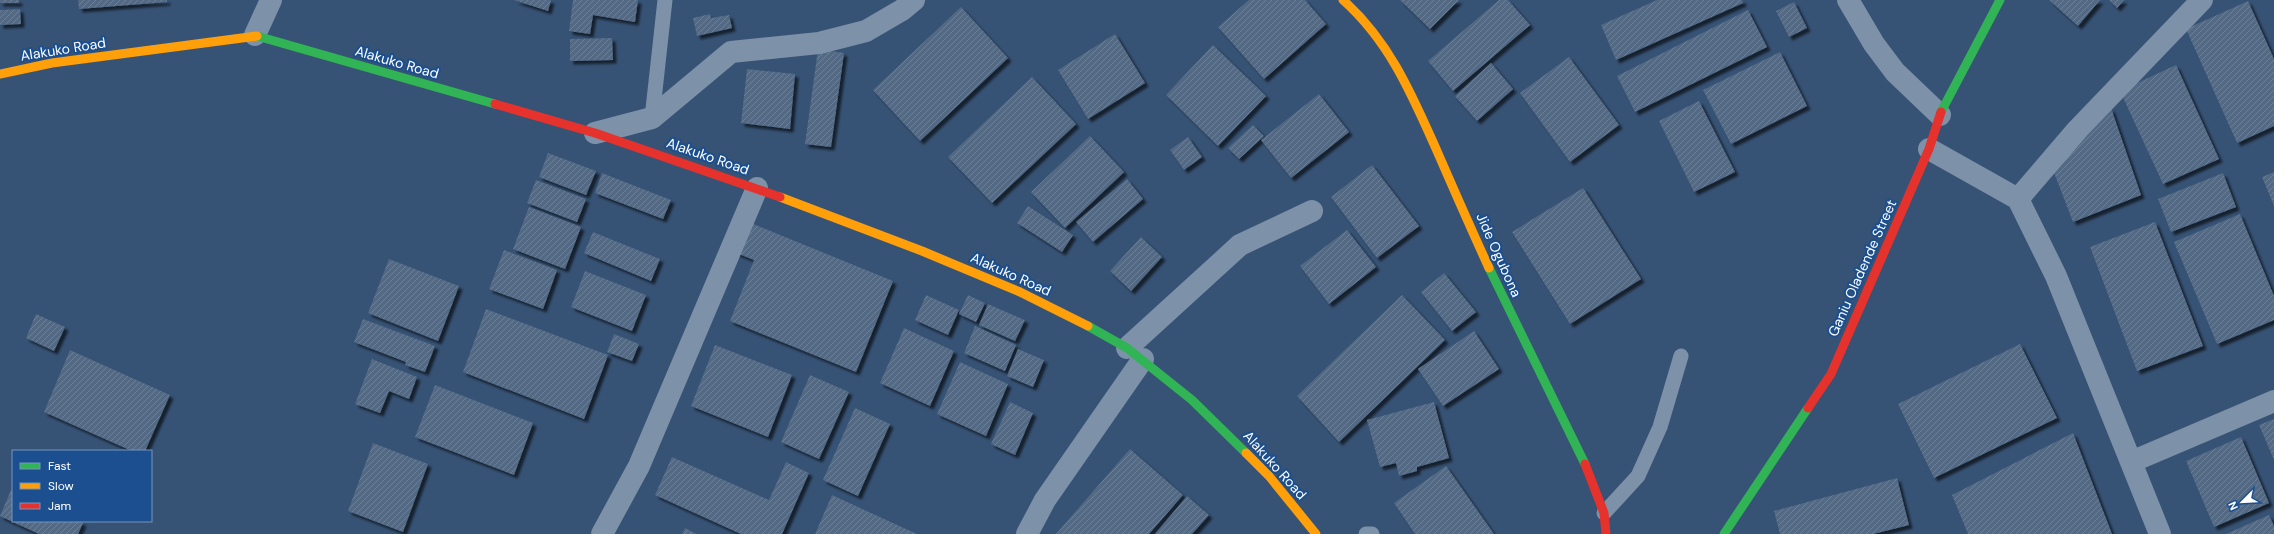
<svg xmlns="http://www.w3.org/2000/svg" width="2274" height="534" font-family="'DM Sans',sans-serif">
	<style>
		.building { fill: url(#building-hatch); filter: url(#shadow) }
		.lines { fill: none; stroke-linecap: round; stroke-linejoin: round }
		.lane { stroke: #7d92a8; stroke-width: 15 }
		.street { stroke: #7d92a8; stroke-width: 22 }
		.fast { stroke: #30b455; stroke-width: 9 }
		.slow { stroke: #ff9f0a; stroke-width: 9 }
		.jam { stroke: #e5322d; stroke-width: 9 }
		.labels { text-anchor: middle; stroke-width: 4; stroke-linejoin: round; paint-order: stroke }
		.street-label { font-size: 14px; fill: #fff; stroke: #1b4f8f }
	</style>
	<defs>
		<pattern id="building-hatch" width="6" height="6" patternUnits="userSpaceOnUse"><rect width="6" height="6" fill="#526984"/><path d="M-1 1l2-2M0 6l6-6M5 7l2-2" fill="none" stroke="#6c8096"/></pattern>
		<filter id="shadow"><feDropShadow dx="3.5" dy="3.5" stdDeviation="1" flood-color="#0009"/></filter>
	</defs>
	<rect width="100%" height="100%" fill="#365274"/>
	<!-- building -->
	<path class="building" d="M0 0H19V3H0Z
		M78 0H167V2L79 9Z
		M514 0H551L548 11Z
		M573 0H638L635 22 593 15 590 34 569 31Z
		M1249 0H1305L1326 24 1264 79 1218 27Z
		M1400 0H1459L1430 29Z
		M1499 0H1508L1530 25 1453 91 1428 61Z
		M1657 0H1742L1743 3 1616 60 1601 25Z
		M2049 0H2100L2078 26Z
		M2109 0H2124L2117 8Z
		M2248 1 2274 59V126L2237 143 2186 29Z
		M1794 2 1807 28 1789 37 1776 11Z
		M961 7 1008 58 920 141 873 90Z
		M20 9 21 24 0 25V10Z
		M1748 10 1767 47 1635 112 1617 76Z
		M710 14 711 18 729 15 732 28 697 36 693 18Z
		M1115 34 1145 83 1088 119 1058 70Z
		M612 38 613 60 570 61V39Z
		M1213 45 1266 96 1218 146 1166 95Z
		M818 49 844 53 831 147 805 144Z
		M1780 52 1807 106 1731 144 1703 90Z
		M1569 57 1619 125 1570 162 1520 93Z
		M1491 63 1513 89 1477 121 1455 96Z
		M2176 65 2219 159 2163 184 2120 91Z
		M747 69 795 74 790 129 741 123Z
		M1032 77 1076 124 992 203 948 157Z
		M1319 94 1349 132 1291 178 1261 140Z
		M1699 101 1735 172 1694 192 1659 121Z
		M2111 108 2141 195 2073 222 2051 165Z
		M1253 125 1264 136 1239 159 1228 148Z
		M1090 136 1124 172 1065 228 1031 192Z
		M1188 137 1202 157 1184 170 1170 150Z
		M548 153 596 171 586 195 539 177Z
		M1372 165 1419 226 1377 258 1331 197Z
		M2274 172V206L2262 177Z
		M602 173 671 200 663 219 595 193Z
		M2223 173 2236 207 2171 232 2158 199Z
		M1127 179 1143 199 1093 242 1076 222Z
		M536 180 586 199 577 222 527 203Z
		M1583 188 1641 279 1570 324 1512 232Z
		M1028 206 1073 235 1062 252 1017 223Z
		M529 207 581 227 565 269 513 249Z
		M2240 214 2274 296V320L2217 344 2174 242Z
		M746 221 893 281 856 372 730 321 754 260 734 252Z
		M2155 222 2203 346 2137 371 2090 247Z
		M1347 230 1376 267 1329 304 1300 266Z
		M593 232 660 259 651 281 584 253Z
		M1141 237 1162 257 1131 291 1110 271Z
		M504 250 557 270 543 309 489 289Z
		M389 259 459 286 438 341 368 313Z
		M585 271 646 295 632 331 571 307Z
		M1444 273 1476 312 1452 331 1421 292Z
		M926 295 959 310 948 335 915 320Z
		M968 295 985 303 976 322 959 314Z
		M1402 295 1445 340 1339 442 1297 396Z
		M988 304 1025 320 1015 341 979 325Z
		M486 309 608 355 584 419 463 372Z
		M36 314 65 327 54 351 26 338Z
		M363 319 435 346 425 372 405 365 406 362 354 342Z
		M975 326 1016 345 1005 371 964 353Z
		M904 328 954 351 930 406 880 383Z
		M1474 331 1499 369 1443 406 1418 369Z
		M614 334 639 344 632 361 607 352Z
		M2020 344 2057 418 1934 478 1898 404Z
		M715 345 792 375 768 437 691 406Z
		M1018 349 1044 360 1033 387 1007 376Z
		M70 350 170 395 145 451H132L44 412Z
		M372 359 417 377 409 399 389 391 380 413 355 404Z
		M960 362 1008 384 986 436 937 414Z
		M810 375 849 392 819 459 781 442Z
		M435 385 533 423 514 475 415 437Z
		M1010 402 1033 413 1015 455 991 444Z
		M1434 402 1449 458 1417 467V471L1399 476 1396 463 1380 467 1367 420Z
		M855 408 890 424 858 496 823 480Z
		M2274 419V460L2259 425Z
		M2073 433 2112 534H1968L1952 495Z
		M2241 437 2269 503 2214 527 2186 461Z
		M373 443 428 464 403 532 348 511Z
		M1130 449 1183 495 1149 534H1056Z
		M672 457 769 500 786 462 809 473 782 534H741L655 495Z
		M1446 466 1494 534H1415L1394 503Z
		M1897 478 1909 525 1873 534H1780L1774 511Z
		M11 490 13 491V521H79L83 523 78 534H39L0 516Z
		M832 495 917 534H815Z
		M1187 496 1209 515 1192 534H1155Z
		M2269 515 2274 526V534H2226Z
		M685 528 697 534H682Z"/>
	<g class="lines">
		<!-- lane -->
		<path class="lane" d="M652 118 665 0
			M1604 513 1638 476 1660 427 1681 356
			M1366 534H1372"/>
		<!-- street -->
		<path class="street" d="M1848 0 1874 44 1895 72 1940 115
			M255 35 271 0
			M595 133 652 118 731 52 819 43 866 31 902 10 914 0
			M1929 149 2018 199 2056 276 2160 534
			M2018 199 2078 129 2202 0
			M1127 348 1240 245 1312 211
			M2131 462 2274 401
			M602 534 639 466 757 188
			M1027 534 1045 500 1143 359"/>
		<!-- fast -->
		<path class="fast" d="M257 36 495 104
			M1941 112 2000 0
			M1489 268 1585 464
			M1088 326 1127 348 1192 400 1246 453
			M1724 534 1808 408"/>
		<!-- slow -->
		<path class="slow" d="M1343 0C1390 42 1412 95 1437 151 1454 190 1471 229 1489 268
			M0 74 52 63 257 36
			M780 197 922 251 1020 292 1088 326
			M1246 453 1269 476 1316 534"/>
		<!-- jam -->
		<path class="jam" d="M495 104 595 133 780 197
			M1808 408 1831 374 1929 149 1941 112
			M1585 464 1604 513 1606 534"/>
	</g>
	<g class="labels">
		<!-- street labels -->
		<g class="street-label">
			<text transform="translate(63 49) rotate(-9)" y="5">Alakuko Road</text>
			<text transform="translate(397 62) rotate(16)" y="5">Alakuko Road</text>
			<text transform="translate(708 156) rotate(19)" y="5">Alakuko Road</text>
			<text transform="translate(1499 255) rotate(66)" y="5">Jide Ogubona</text>
			<text transform="translate(1862 268) rotate(-66)" y="5">Ganiu Oladende Street</text>
			<text transform="translate(1011 274) rotate(24)" y="5">Alakuko Road</text>
			<text transform="translate(1275 465) rotate(48)" y="5">Alakuko Road</text>
		</g>
	</g>
	<!-- legend -->
	<rect x="12" y="450" width="140" height="72" fill="#1b4f8f" stroke="#7695bc"/>
	<rect x="20" y="463" width="20" height="6" fill="#30b455" stroke="#7695bc"/>
	<text x="48" y="470" font-size="12" fill="#ffffff">Fast</text>
	<rect x="20" y="483" width="20" height="6" fill="#ff9f0a" stroke="#7695bc"/>
	<text x="48" y="490" font-size="12" fill="#ffffff">Slow</text>
	<rect x="20" y="503" width="20" height="6" fill="#e5322d" stroke="#7695bc"/>
	<text x="48" y="510" font-size="12" fill="#ffffff">Jam</text>
	<!-- north arrow -->
	<g transform="translate(2242 502) rotate(246)" stroke="#1b4f8f" stroke-width="3" paint-order="stroke">
	<path d="M0-3L7 15L0 10L-7 15Z" fill="#ffffff"/>
	<text y="-6" font-size="11" font-weight="bold" text-anchor="middle" fill="#ffffff">N</text>
	</g>
</svg>
